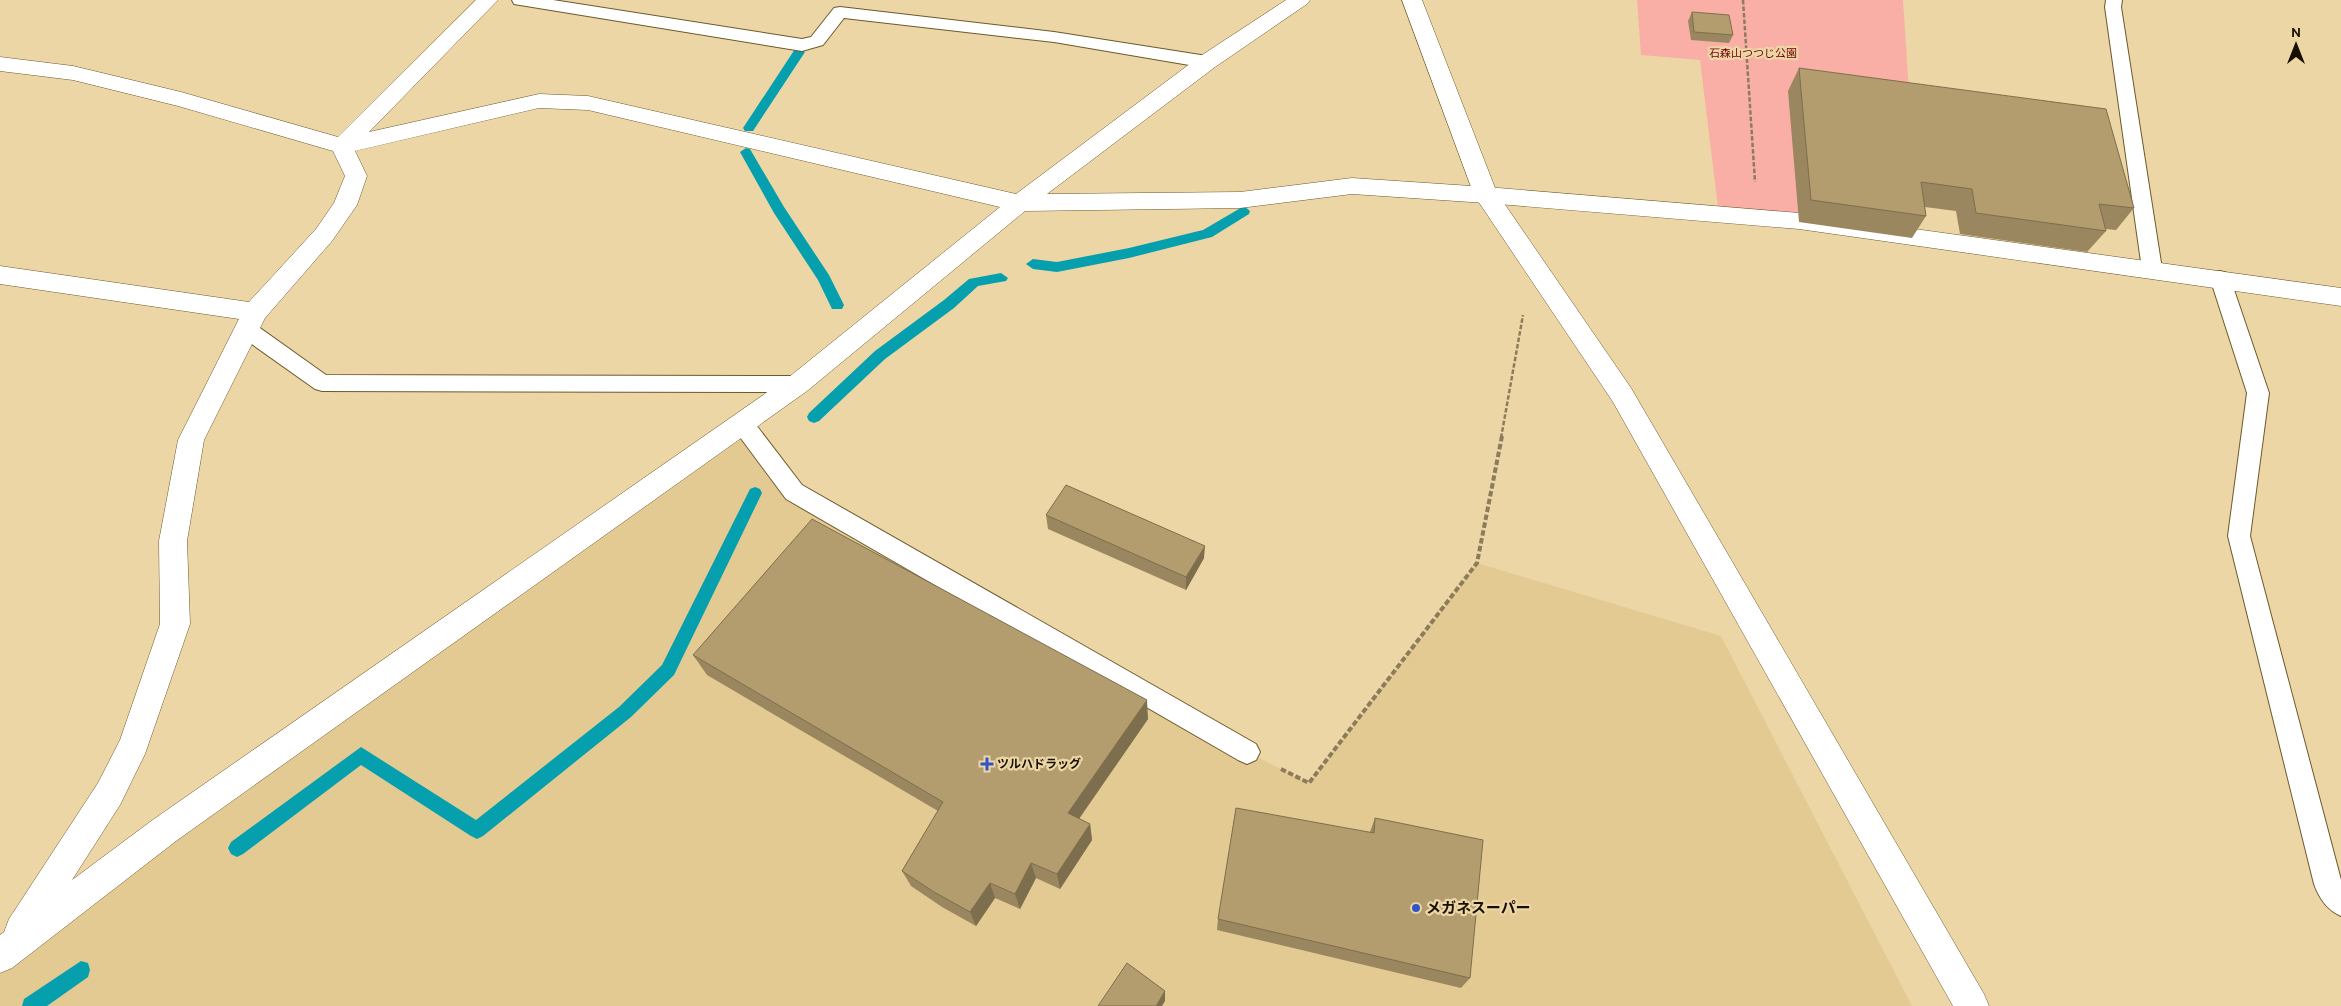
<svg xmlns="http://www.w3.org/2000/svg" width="2341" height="1006" font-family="Overpass,'Noto Sans JP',sans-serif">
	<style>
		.built { fill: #e3ca92 }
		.green { fill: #faafa6 }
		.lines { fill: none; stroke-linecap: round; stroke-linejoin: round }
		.stream { fill: #059fad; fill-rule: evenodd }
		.service-casing { stroke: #6d592c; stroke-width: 2 }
		.minor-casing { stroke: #6d592c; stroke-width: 1 }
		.tertiary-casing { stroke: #6d592c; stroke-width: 1 }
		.path-far1 { stroke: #8c7c5b; stroke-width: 2.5; stroke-dasharray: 4.5 2; stroke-linecap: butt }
		.path { stroke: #8c7c5b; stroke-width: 4; stroke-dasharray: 5.5 2.5; stroke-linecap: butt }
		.service { fill: #fff; fill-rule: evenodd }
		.minor { fill: #fff; fill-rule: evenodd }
		.tertiary { fill: #fff; fill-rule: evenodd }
		.wall { fill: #9a875f }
		.shaded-wall { fill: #7d6e4d }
		.building { fill: #b39d6e; stroke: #7d6e4d }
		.poi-dot { fill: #3155c5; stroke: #ecd6a5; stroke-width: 2 }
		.labels { text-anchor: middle; stroke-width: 4.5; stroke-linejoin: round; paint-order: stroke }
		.far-park-label { font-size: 11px; fill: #72030b; stroke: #ecd6a5 }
		.poi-label { font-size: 12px; font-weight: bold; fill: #170f01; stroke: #ecd6a5; text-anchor: start }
		.near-poi-label { font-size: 15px; font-weight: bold; fill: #170f01; stroke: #ecd6a5; text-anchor: start }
	</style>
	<rect width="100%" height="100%" fill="#ecd6a5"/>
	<!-- built -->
	<path class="built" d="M742 423 794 492 1247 752 1309 783 1477 563 1721 636 1912 1006H0V958Z"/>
	<!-- green -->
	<path class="green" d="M1637 0H1903L1910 107 1799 221 1719 216 1700 60 1641 55Z"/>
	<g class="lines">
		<!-- stream -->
		<path class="stream" d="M799 48 805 52 753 131H745L743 128 745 125 795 49Z
			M746 148 750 149 784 207 829 275 844 305 842 309H832L818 280 774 213 740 152Z
			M1244 206 1250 211 1249 214 1212 237 1129 258 1057 272 1033 269 1026 264 1033 259 1057 262 1129 248 1203 230Z
			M1001 273 1008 278 1006 281 978 286 954 308 885 359 819 421 814 423 809 421 807 417 809 413 875 351 944 300 969 279Z
			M755 487 760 489 762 493 674 675 631 717 483 836 477 839 471 836 361 765 243 854 237 857 231 854 228 848 231 842 361 747 476 820 619 707 662 665 750 489Z
			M81 961 88 963 90 970 88 977 47 1006H22L24 999Z"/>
		<defs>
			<path id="service" d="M512 0H553L802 39 811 37 834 8 840 7 1054 32 1207 56 1213 58 1216 62 1213 66 1207 68 1054 42 844 18 823 45 802 51 520 5 514 4Z
				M2106 0H2122L2121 7 2162 269 2159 274 2152 276 2145 274 2142 269 2105 7Z
				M2220 271 2227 273 2230 278 2269 393 2250 536 2341 880V916C2327 910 2319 898 2314 884L2228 536 2247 393 2210 278 2213 273Z
				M246 321 253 323 326 375 798 376 805 378 809 384 805 390 798 392 322 391 315 389 239 335 236 329 239 323Z
				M742 414 750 417 802 485 1256 744 1260 752 1256 760 1247 764 1238 760 786 499 734 429 731 423 734 417Z"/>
			<path id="minor" d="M476 0H498L369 132 539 94 588 96 1016 194 1199 57 1286 0H1310L1307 4 1215 67 1047 194 1240 192 1352 178 1486 187 1799 213 2341 288V306L1799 229 1486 203 1352 194 1240 208 1025 211 807 391 176 841 12 968 0 973V935L4 932 9 919 98 783 120 740 160 624 159 541 178 440 239 319 0 284V266L249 302 316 229 334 203 345 176 333 151 178 106 73 80 0 71V57L73 66 181 92 338 137ZM539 108 588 110 1000 207 789 377 154 819 72 880 120 805 145 754 190 624 187 541 204 440 265 318 332 241 357 205 367 176 355 151Z"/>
			<path id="tertiary" d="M1402 0H1422L1497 193 1631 388 1984 994 1989 1006H1953L1613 402 1474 195Z"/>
		</defs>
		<!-- service casing -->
		<use href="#service" class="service-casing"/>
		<!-- minor casing -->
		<use href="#minor" class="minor-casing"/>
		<!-- tertiary casing -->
		<use href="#tertiary" class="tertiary-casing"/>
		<!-- path-far1 -->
		<path class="path-far1" d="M1743 0 1755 182
			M1501 438 1523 315"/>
		<!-- path -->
		<path class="path" d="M1281 769 1309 783 1477 563 1502 436"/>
		<!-- service -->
		<use href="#service" class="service"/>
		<!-- minor -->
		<use href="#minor" class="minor"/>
		<!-- tertiary -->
		<use href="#tertiary" class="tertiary"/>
	</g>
	<!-- wall -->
	<path class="wall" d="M1692 12 1733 35 1729 43 1691 40 1688 21Z
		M1799 68 2134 208 2116 230 2105 229 2106 231 2087 252 1960 234 1956 211 1925 207 1926 216 1912 238 1799 222 1788 91Z
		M1046 515 1204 558 1186 590 1048 529Z
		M693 655 1148 719 1079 819 1090 824 1092 840 1060 889 1036 878 1020 909 995 898 976 926 942 907 911 886 902 871 938 811 707 675Z
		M1375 818 1470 978 1461 988 1217 930 1218 919 1370 832Z"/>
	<!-- shaded-wall -->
	<path class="shaded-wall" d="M1205 546 1204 558 1186 590V577Z
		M1147 700 1148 719 1071 830 1068 813Z
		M1090 824 1092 840 1060 889 1057 874Z
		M1031 863 1036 878 1020 909 1015 894Z
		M990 883 995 898 976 926 970 912Z
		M1165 991V1001L1162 1006H1156Z"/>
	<!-- building -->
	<path class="building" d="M1692 12 1729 15 1733 35 1694 32Z
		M1799 68 2106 109 2134 208 2099 204 2106 231 1976 213 1972 189 1921 182 1926 216 1811 200Z
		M1066 485 1205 546 1186 577 1046 515Z
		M812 519 1147 700 1068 813 1090 824 1057 874 1031 863 1015 894 990 883 970 912 934 892 902 871 943 802 693 655Z
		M1236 808 1374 833 1375 818 1483 840 1470 978 1218 919Z
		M1127 963 1165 991 1156 1006H1098Z"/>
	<!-- markers -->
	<g class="poi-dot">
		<path d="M984.5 756.5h5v5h5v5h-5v5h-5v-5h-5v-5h5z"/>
		<circle cx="1416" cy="908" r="5"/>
	</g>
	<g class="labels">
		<!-- far-park labels -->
		<g class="far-park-label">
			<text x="1753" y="57">石森山つつじ公園</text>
		</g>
		<!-- poi labels -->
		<g class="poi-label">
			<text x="997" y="768">ツルハドラッグ</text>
		</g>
		<!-- near-poi labels -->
		<g class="near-poi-label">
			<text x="1426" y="913">メガネスーパー</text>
		</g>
	</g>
	<!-- north arrow -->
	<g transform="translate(2296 45)" stroke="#ecd6a5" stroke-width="4" paint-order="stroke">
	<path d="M0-4L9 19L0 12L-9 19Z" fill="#170f01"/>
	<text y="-8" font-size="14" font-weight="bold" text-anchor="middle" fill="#170f01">N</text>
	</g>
</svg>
